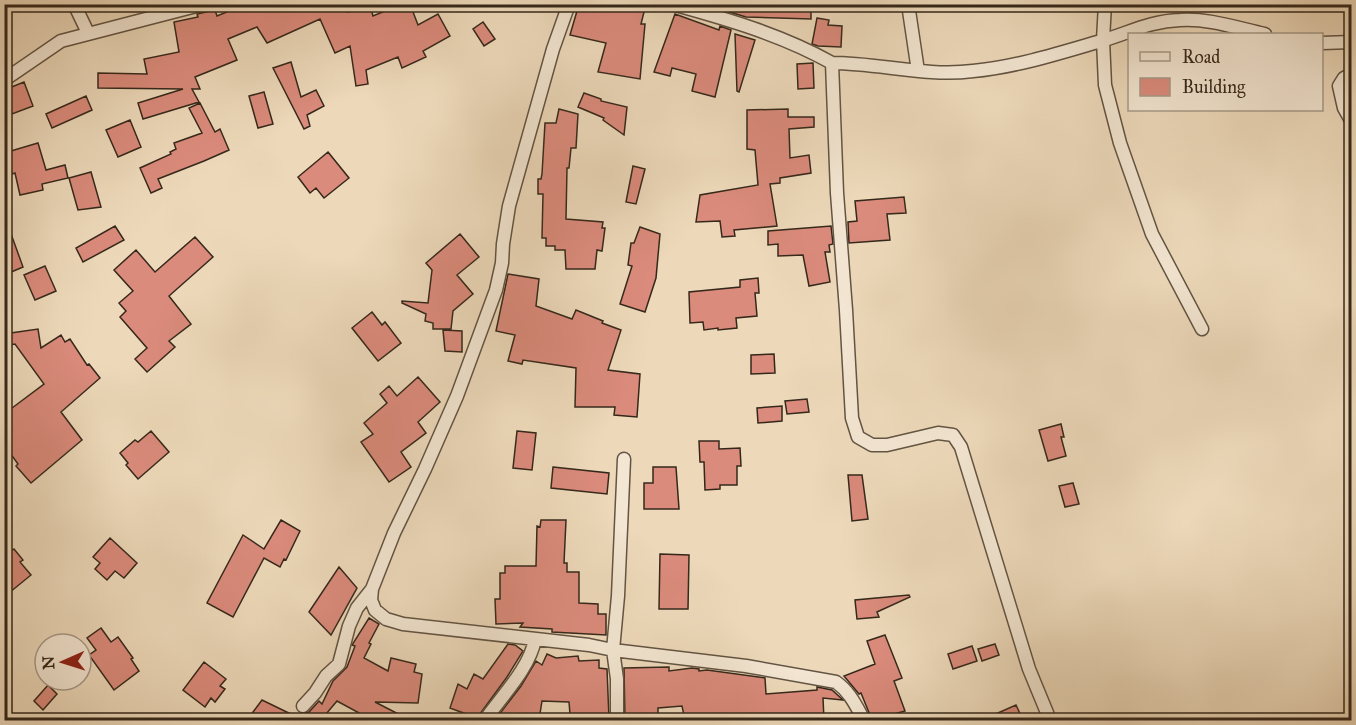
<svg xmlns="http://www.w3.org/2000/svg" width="1356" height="725" font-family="'IM FELL Great Primer',serif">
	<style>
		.building { fill: #db8b7c; stroke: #35281b; stroke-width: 1.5 }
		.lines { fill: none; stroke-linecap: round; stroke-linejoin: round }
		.minor-casing { stroke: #635443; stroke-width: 15 }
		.minor { stroke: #f3e6d2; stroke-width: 12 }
	</style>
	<rect width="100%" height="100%" fill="#edd9ba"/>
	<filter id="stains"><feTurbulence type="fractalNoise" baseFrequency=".00333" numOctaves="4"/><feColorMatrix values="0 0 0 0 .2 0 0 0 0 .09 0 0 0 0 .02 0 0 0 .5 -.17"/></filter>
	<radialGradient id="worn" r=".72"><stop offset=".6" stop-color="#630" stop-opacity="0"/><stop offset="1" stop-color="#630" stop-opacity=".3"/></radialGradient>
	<!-- building -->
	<path class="building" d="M246 4H345L348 12 370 5 373 16 402 4H410L418 25 438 14 450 36 423 51 426 57 402 68 398 57 366 70 368 84 356 86 350 46 335 53 320 19 267 43 257 27 228 39 237 60 195 77 200 89H192L199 102 143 119 138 103 183 89 98 88V73L147 74 144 59 179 52 174 22 198 17 197 14 215 10 217 16Z
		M579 4H631L645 8 641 24H645L640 79 598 72 606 43 570 35Z
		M728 4H811V19L746 17 726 11Z
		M675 14 719 30 720 26 731 30 715 97 692 91 696 74 672 68 670 76 654 72Z
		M817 18 829 20 828 25 842 26 841 47 818 46 812 44Z
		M483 22 495 39 484 46 473 29Z
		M735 34 755 40 739 92 737 91Z
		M291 62 301 97 316 90 324 106 307 115 310 126 304 129 273 68Z
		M813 63 814 88 798 89 797 64Z
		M24 82 33 106 4 117V90Z
		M264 92 273 124 258 128 249 96Z
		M584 93 601 99V101L627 107 624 135 603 120 604 118 578 107Z
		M86 96 92 110 52 128 46 114Z
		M200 103 215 132 220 129 229 150 204 161 158 179 162 188 151 193 140 168 171 154 170 152 176 149 174 143 202 133 189 108Z
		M559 109 578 114 576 148H571L569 168H567L566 219 603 222 602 228H605L602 251 597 250 595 269H566L565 250H555V246H546V238H542L543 194H538V179H541L542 174 545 123H556Z
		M788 109V117H814V127L789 129 790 158 809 155 811 173 780 178V183L770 184 777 226 734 230 735 236 722 237 720 221 696 222 700 195 758 185 755 150 747 149V110Z
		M130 120 141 147 118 157 106 130Z
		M38 143 46 170 65 165 68 178 42 184 43 190 20 195 15 173 9 175 4 153Z
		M328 152 349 178 324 198 316 188 310 193 298 177Z
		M633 166 645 169 636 204 626 202Z
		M91 172 101 207 78 210 69 178Z
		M904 197 906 213 887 214 890 240 849 243 848 222 857 221 855 201Z
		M6 220 23 267 4 275V221Z
		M115 226 124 240 83 262 76 248Z
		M831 226 833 244 829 245 830 252H825L830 282 809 286 803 255 778 256V244L768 245V231Z
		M640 227 660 234 656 278 645 312 620 304 632 266 628 265 631 243H634Z
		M460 234 479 257 457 275 473 294 453 311 451 329H433V323L425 321 426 314 402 303V301L428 303 432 270 426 263Z
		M195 237 213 257 169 296 191 324 169 341 175 347 147 372 135 359 147 348 120 317 126 311 119 303 133 291 114 270 136 250 155 272Z
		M45 266 56 291 35 300 24 275Z
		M508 274 539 279 536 306 572 319 576 310 603 321 602 323 621 330 608 370 640 374 637 417 614 415 615 407H575L576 368 523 360 522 364 508 361 515 335 496 331Z
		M758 278 759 293H755L757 316 736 318 737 328 718 330V328L704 330 703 322 690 323 689 292 740 287V280Z
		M372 312 382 325 385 322 401 343 378 361 352 328Z
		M38 329 41 348 61 335 65 342 70 339 87 365 89 364 100 378 61 412 82 440 31 483 16 466 18 464 4 445V414L44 384 15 344 4 346V334Z
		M443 330 462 331V352L445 351Z
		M774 354 775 373 751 374V355Z
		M418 377 440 402 418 422 426 433 401 452 411 467 389 482 361 442 373 434 364 423 387 403 380 394 389 386 397 396Z
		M807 399 809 412 787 414 785 401Z
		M782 406V421L758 423 757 408Z
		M1061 424 1064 437H1061L1066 456 1048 461 1039 430Z
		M151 431 169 452 138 479 126 465 128 463 120 453 135 440 138 442Z
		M517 431 536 433 532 470 513 468Z
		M699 441H719V449L740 448 741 466H737V485H720V489L705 490 704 462H700Z
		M553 467 609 473 607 494 551 488Z
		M653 467H676L679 509H644V483H653Z
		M848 475H862L868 519 852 521Z
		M1073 483 1079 504 1065 507 1059 486Z
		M281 520 300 531 286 560 284 559 280 567 264 558 233 617 207 603 243 535 264 549Z
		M541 520H566L564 563H567V572H579V603L598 604V614H606V635L552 632V629L520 627 523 623 496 624 495 599H500V573H505V566H536L537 526 540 527Z
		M110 538 137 563 124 578 115 571 107 580 95 569 100 563 93 557Z
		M14 549 23 560 20 562 31 575 4 597V556Z
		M660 554 689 555 688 609H659Z
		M339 567 357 588 331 635 309 612Z
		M909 595 910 597 877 612 879 617 857 619 855 600Z
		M369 618 379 624 369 643 371 644 364 658 388 671 391 658 416 664 414 672 422 674 418 703 375 702 410 720H372L337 701 321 720H247L262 700 299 718 302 714 309 712 319 701 322 704 333 681 347 667 355 646 352 645Z
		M101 628 111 642 118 637 133 658 131 659 139 671 114 690 89 655 96 650 87 638Z
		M885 635 902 678 894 681 905 711 872 720 861 693 859 694 844 676 875 664 867 641Z
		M508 644 515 645 523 651 507 677 477 718 450 708 458 684 467 689 474 674 483 679Z
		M995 644 999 655 982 661 978 649Z
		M972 646 977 661 953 669 948 654Z
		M547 654 556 658 578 656 579 661 599 660V668L607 669 609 719 588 720V714H570L569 702 542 701 539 720 522 718 519 720 507 715 506 720H495L521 686 536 661 542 665Z
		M204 662 226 679 220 686 225 689 215 702 211 698 205 707 183 690Z
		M669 667V671L692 668 699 669V671L707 670 765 678 766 694 817 690V687L832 690 843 700 823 698 824 720H685L682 706 658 708V720H625L624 668Z
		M48 685 57 694 43 710 34 701Z
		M1016 705 1023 720H982Z"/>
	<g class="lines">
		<defs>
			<path id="minor" d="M77 4V10L88 33
				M569 4 553 49 509 206 503 244 502 263 496 290 457 396 425 469 394 533 372 589 371 600 375 610 386 619 403 624 589 645 613 650 617 679V720
				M672 4C727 19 782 35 832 63L837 193 846 310 852 418 858 437 872 445H887L938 433 953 435 961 447 1029 669 1050 720
				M908 4 918 71
				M1105 4 1103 40 1105 85 1120 143 1152 234 1202 329
				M1322 43 1352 42
				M832 63C879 63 926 77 973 71 1016 67 1060 53 1101 41 1129 33 1150 21 1180 20 1208 18 1237 28 1265 34
				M1352 74 1344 78 1339 86 1344 108 1352 122
				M4 80 61 41 204 4
				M624 459 618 596 613 650 746 666 836 682C850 692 856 706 864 720
				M303 706 315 693 326 676 339 664 349 626 357 608 372 589
				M485 720C501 697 530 668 535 639"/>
		</defs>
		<!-- minor casing -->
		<use href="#minor" class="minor-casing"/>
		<!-- minor -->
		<use href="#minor" class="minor"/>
	</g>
	<!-- margin -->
	<rect width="1356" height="725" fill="none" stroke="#edd9ba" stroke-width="24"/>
	<rect x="6" y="6" width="1344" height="713" fill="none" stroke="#35281b" stroke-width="3"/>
	<rect x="12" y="12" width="1332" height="701" fill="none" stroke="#35281b" stroke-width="1.5"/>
	<!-- legend -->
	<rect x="1128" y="33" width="195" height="78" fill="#f3e6d2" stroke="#a79a89" stroke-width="1.5"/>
	<rect x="1140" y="52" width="30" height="9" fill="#f3e6d2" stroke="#a79a89" stroke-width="1.5"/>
	<text x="1182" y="63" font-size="18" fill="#35281b">Road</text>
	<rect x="1140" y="78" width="30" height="18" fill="#db8b7c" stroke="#a79a89" stroke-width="1.5"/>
	<text x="1182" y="93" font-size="18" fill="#35281b">Building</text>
	<!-- north arrow -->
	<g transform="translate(63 662) rotate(267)"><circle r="28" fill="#f3e6d2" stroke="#a79a89" stroke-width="1.5"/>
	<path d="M0-4.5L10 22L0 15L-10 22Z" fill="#8f2418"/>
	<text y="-9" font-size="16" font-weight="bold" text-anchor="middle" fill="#35281b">N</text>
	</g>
	<rect width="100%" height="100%" filter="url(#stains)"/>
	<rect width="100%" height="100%" fill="url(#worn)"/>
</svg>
